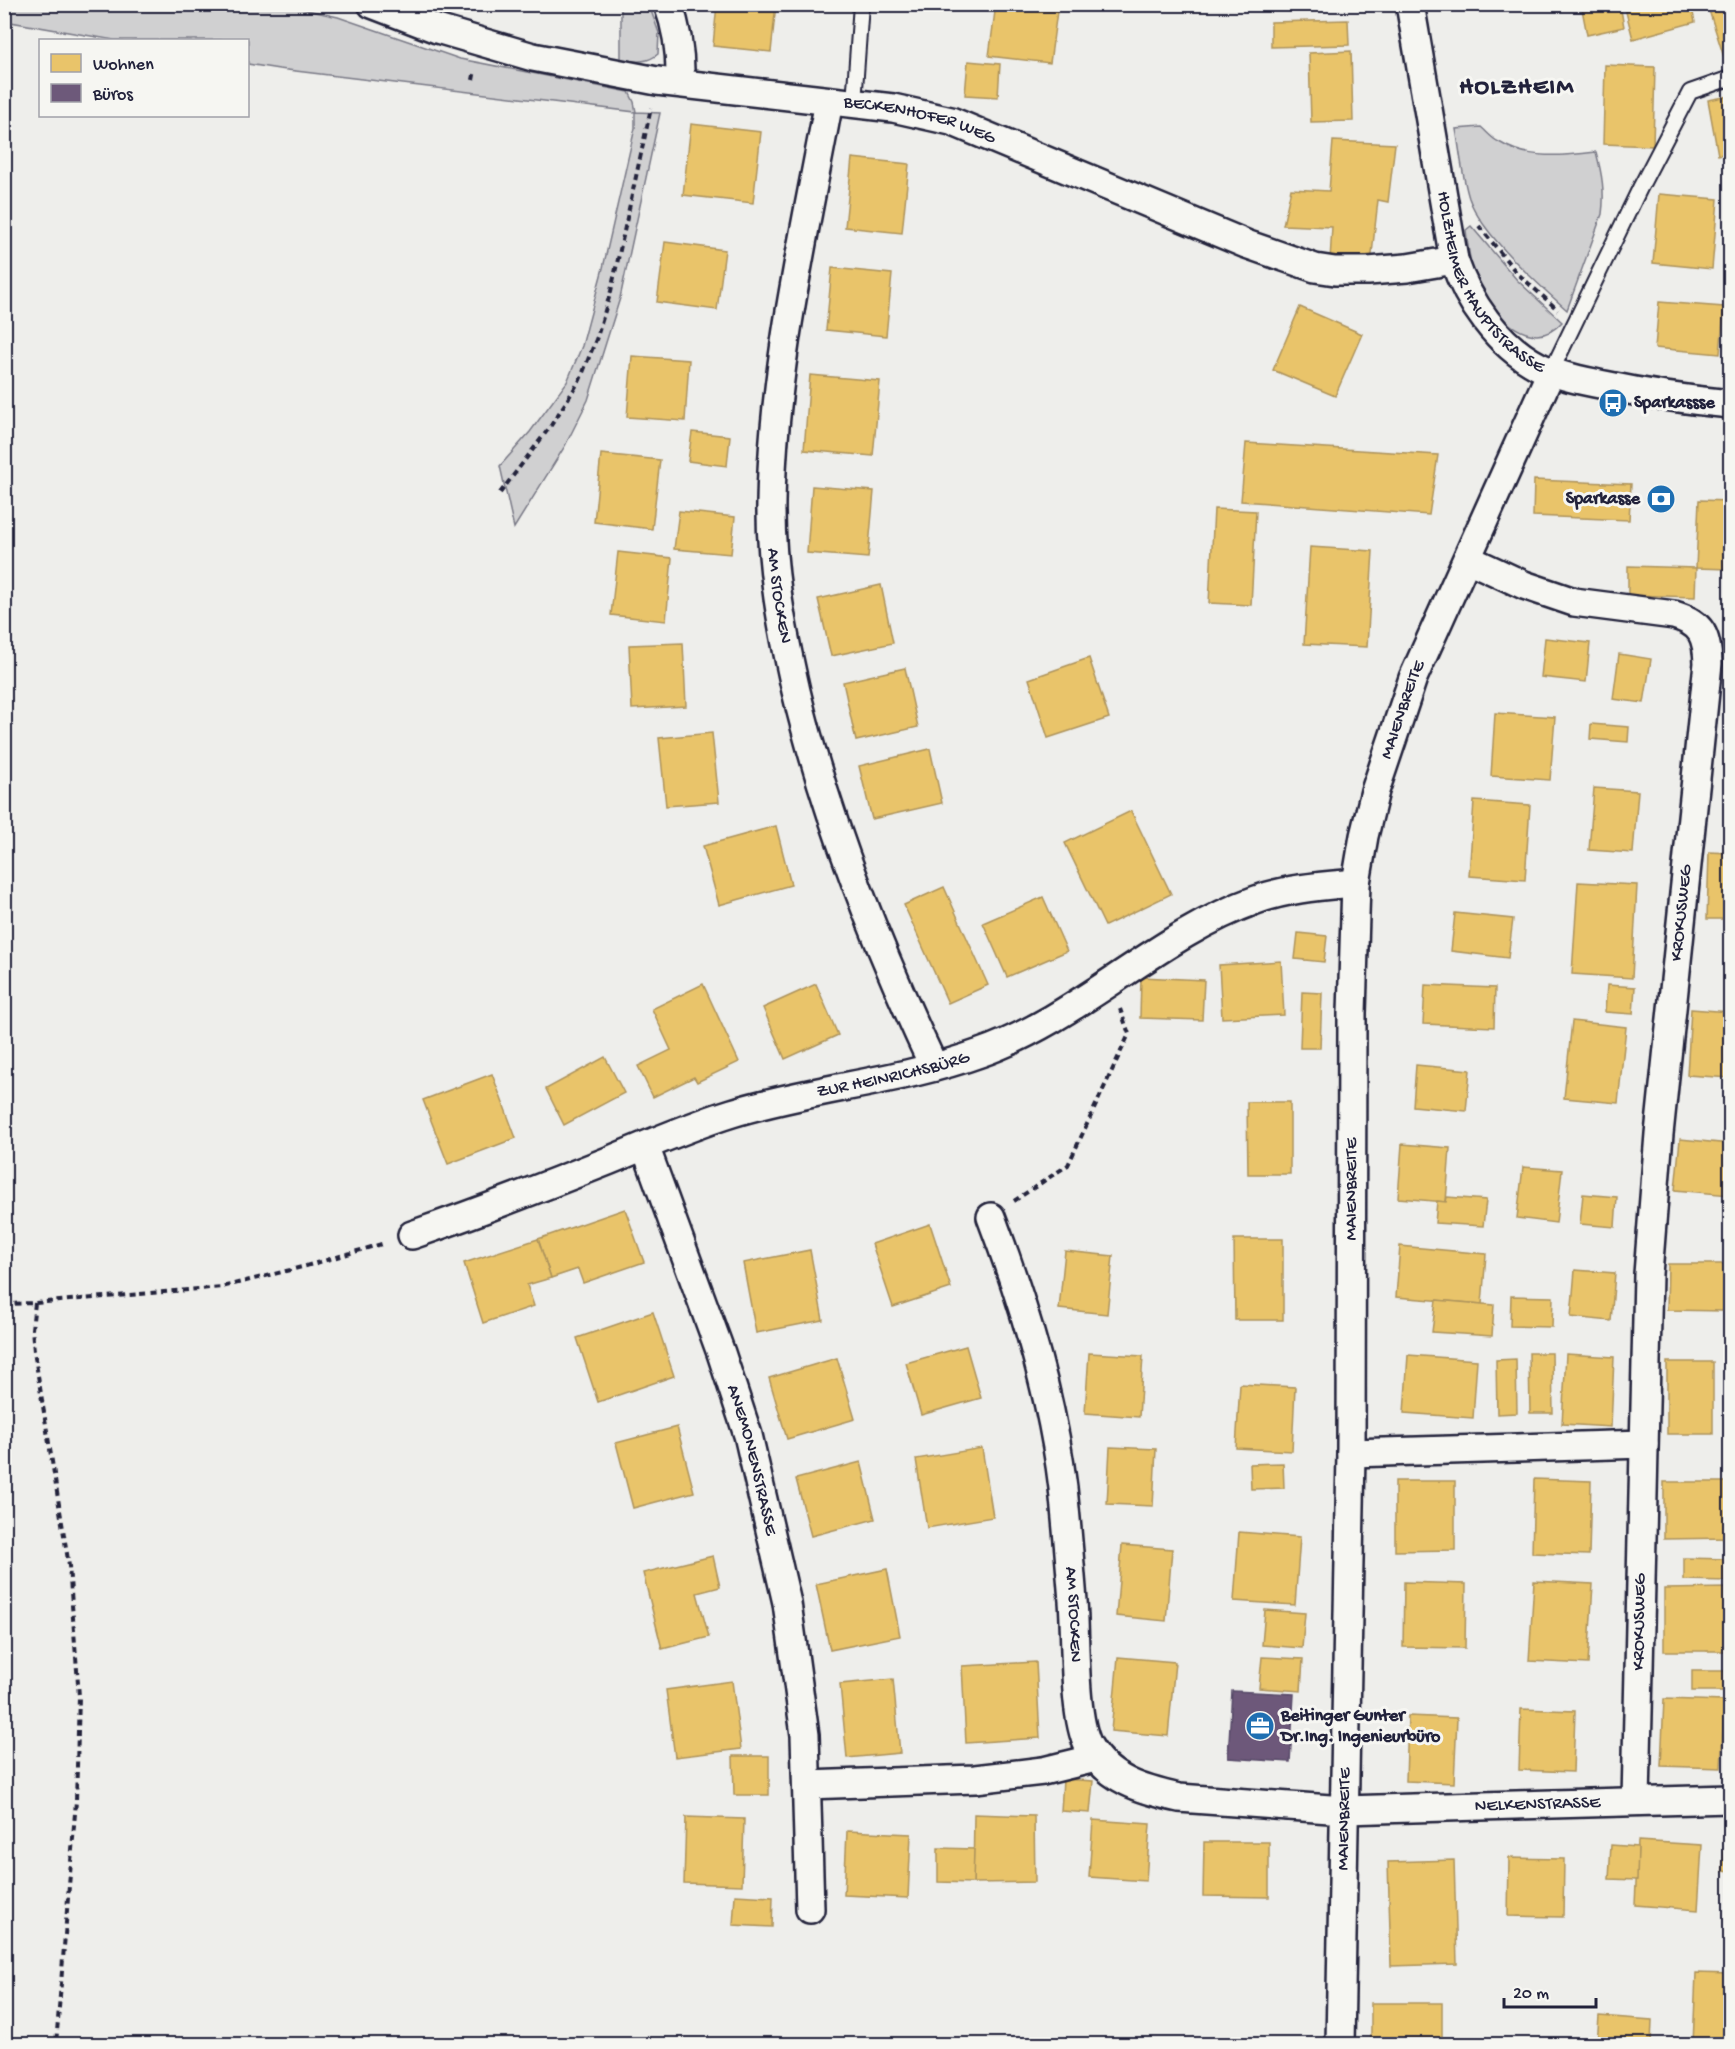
<svg xmlns="http://www.w3.org/2000/svg" width="1735" height="2049" font-family="'Gochi Hand',sans-serif">
	<rect width="100%" height="100%" fill="#eeeeeb"/>
	<filter id="ink" filterUnits="userSpaceOnUse"><feTurbulence type="fractalNoise" baseFrequency=".0167" numOctaves="2"/><feDisplacementMap in="SourceGraphic" scale="12" xChannelSelector="R" yChannelSelector="G"/><feConvolveMatrix kernelMatrix="1 2 1 2 8 2 1 2 1" color-interpolation-filters="sRGB"/></filter>
	<g filter="url(#ink)">
		<g fill="#d0d0d1" stroke="#797986" stroke-width="1.5">
			<path d="M4,5H285L338,17L460,59L629,92L634,102L636,112L660,113L620,298L588,400L565,446L514,528L500,466L530,432L567,382L582,346L603,268L635,128V112L279,69L248,64V40H114L5,21Z"/>
			<path d="M621,5H649L659,33L658,54C646,64 635,61 621,60Z"/>
			<path d="M1481,127C1487,132 1492,139 1499,142C1528,160 1563,156 1596,152C1602,174 1605,192 1602,214L1567,310C1537,283 1482,235 1469,198C1462,176 1460,151 1456,129Z"/>
			<path d="M1471,226L1517,280L1562,322C1533,355 1496,317 1480,289C1471,273 1468,249 1466,230Z"/>
		</g>
		<g fill="#e9c46a" stroke="#ad935c" stroke-width="1.5">
			<path d="M717,4H776L771,52L713,46Z"/>
			<path d="M996,4H1058L1050,63L989,56Z"/>
			<path d="M1603,4H1620L1624,27L1587,35L1582,9Z"/>
			<path d="M1624,4H1691L1695,22L1633,39Z"/>
			<path d="M1707,4H1730V55L1724,57Z"/>
			<path d="M1348,20L1349,45L1271,47V22Z"/>
			<path d="M1351,51L1353,121L1311,122L1309,53Z"/>
			<path d="M968,61L1000,64L998,97L965,95Z"/>
			<path d="M1605,65L1655,67L1653,146L1603,144Z"/>
			<path d="M1730,96V153L1718,155L1708,100Z"/>
			<path d="M691,124L761,132L753,203L683,195Z"/>
			<path d="M1333,141L1395,144L1388,202L1378,200L1371,263L1330,260L1332,227L1283,225L1291,189L1329,191Z"/>
			<path d="M852,158L909,164L902,233L845,227Z"/>
			<path d="M1659,194L1718,199L1712,269L1653,263Z"/>
			<path d="M665,242L725,250L717,310L657,302Z"/>
			<path d="M832,268L892,274L886,336L826,330Z"/>
			<path d="M1727,272H1730V291H1726Z"/>
			<path d="M1659,302L1724,307L1720,354L1655,348Z"/>
			<path d="M1300,307L1362,334L1335,396L1273,370Z"/>
			<path d="M632,356L689,360L685,421L627,417Z"/>
			<path d="M810,375L880,381L873,456L804,450Z"/>
			<path d="M692,432L730,436L727,466L688,461Z"/>
			<path d="M1246,443L1438,455L1429,515L1241,501Z"/>
			<path d="M601,454L660,460L652,529L594,522Z"/>
			<path d="M1534,480L1631,484L1629,520L1533,516Z"/>
			<path d="M812,486L874,491L868,558L807,553Z"/>
			<path d="M1699,500L1730,501V569L1696,568Z"/>
			<path d="M1214,509L1256,511L1251,605L1209,603Z"/>
			<path d="M679,511L735,517L731,554L674,549Z"/>
			<path d="M1310,547L1373,551L1367,647L1304,644Z"/>
			<path d="M618,552L672,558L666,621L611,615Z"/>
			<path d="M1628,566L1696,568L1695,597L1628,595Z"/>
			<path d="M881,585L893,643L831,656L818,599Z"/>
			<path d="M1545,638L1590,643L1586,682L1541,677Z"/>
			<path d="M683,643L686,706L632,709L629,645Z"/>
			<path d="M1619,654L1651,659L1644,703L1613,699Z"/>
			<path d="M1089,658L1109,718L1048,738L1029,679Z"/>
			<path d="M905,668L918,727L856,741L843,682Z"/>
			<path d="M1495,713L1555,717L1550,780L1491,776Z"/>
			<path d="M1591,724L1629,727L1628,742L1590,739Z"/>
			<path d="M712,733L719,802L666,806L659,738Z"/>
			<path d="M930,749L942,803L872,819L859,766Z"/>
			<path d="M1594,788L1638,791L1633,853L1589,850Z"/>
			<path d="M1474,801L1530,805L1525,880L1469,876Z"/>
			<path d="M1131,811L1171,894L1105,926L1065,843Z"/>
			<path d="M776,826L791,885L719,905L703,846Z"/>
			<path d="M1709,852L1730,853V919H1707Z"/>
			<path d="M1578,882L1637,885L1632,978L1572,974Z"/>
			<path d="M944,887L988,985L948,1003L904,905Z"/>
			<path d="M1043,897L1067,951L1007,977L983,923Z"/>
			<path d="M1455,913L1513,919L1508,958L1451,951Z"/>
			<path d="M1298,933L1327,936L1324,962L1295,959Z"/>
			<path d="M1281,961L1284,1015L1222,1018L1219,965Z"/>
			<path d="M1141,977L1204,980L1202,1020L1140,1018Z"/>
			<path d="M703,984L739,1062L697,1082L694,1077L653,1097L638,1066L671,1050L652,1009Z"/>
			<path d="M816,984L838,1035L785,1059L763,1008Z"/>
			<path d="M1425,985L1495,988L1494,1027L1423,1024Z"/>
			<path d="M1607,985L1635,987L1633,1014L1605,1012Z"/>
			<path d="M1302,992L1322,993L1320,1048H1300Z"/>
			<path d="M1691,1009L1730,1012V1078L1687,1075Z"/>
			<path d="M1572,1021L1626,1027L1618,1103L1564,1098Z"/>
			<path d="M605,1057L624,1093L564,1125L546,1089Z"/>
			<path d="M1416,1065L1470,1070L1466,1111L1413,1106Z"/>
			<path d="M492,1074L516,1138L448,1164L423,1100Z"/>
			<path d="M1247,1102H1290V1174H1248Z"/>
			<path d="M1680,1139L1730,1144V1195L1675,1190Z"/>
			<path d="M1402,1144L1450,1148L1446,1202L1398,1198Z"/>
			<path d="M1523,1167L1562,1170L1556,1223L1517,1218Z"/>
			<path d="M1583,1194L1617,1197L1615,1227L1580,1224Z"/>
			<path d="M1447,1197L1486,1200L1483,1226L1435,1223L1437,1201L1446,1202Z"/>
			<path d="M625,1209L644,1262L583,1283L578,1269L551,1278L538,1239Z"/>
			<path d="M930,1224L951,1288L893,1307L872,1244Z"/>
			<path d="M538,1239L551,1278L527,1285L534,1306L483,1323L464,1263Z"/>
			<path d="M1234,1239H1283V1320H1235Z"/>
			<path d="M1400,1246L1486,1254L1482,1304L1396,1297Z"/>
			<path d="M810,1250L823,1320L756,1333L743,1263Z"/>
			<path d="M1065,1251L1113,1256L1107,1314L1059,1309Z"/>
			<path d="M1668,1264H1724L1723,1311L1667,1310Z"/>
			<path d="M1575,1270L1615,1273L1611,1321L1571,1317Z"/>
			<path d="M1511,1296L1553,1297L1552,1327L1510,1326Z"/>
			<path d="M1436,1300L1494,1305L1492,1336L1432,1332Z"/>
			<path d="M653,1312L674,1376L598,1402L577,1338Z"/>
			<path d="M966,1346L981,1398L921,1415L906,1363Z"/>
			<path d="M1089,1353L1143,1356L1139,1417L1085,1413Z"/>
			<path d="M1529,1353H1552L1553,1413H1530Z"/>
			<path d="M1566,1354L1614,1357L1611,1427L1562,1424Z"/>
			<path d="M1408,1355L1477,1360L1473,1418L1404,1413Z"/>
			<path d="M837,1358L855,1419L787,1439L769,1378Z"/>
			<path d="M1516,1359L1517,1413L1497,1414L1496,1360Z"/>
			<rect x="1667" y="1362" width="46" height="72"/>
			<path d="M1240,1384L1295,1387L1292,1451L1236,1448Z"/>
			<path d="M677,1427L694,1492L633,1508L616,1443Z"/>
			<path d="M1110,1447L1156,1449L1153,1506L1107,1504Z"/>
			<path d="M982,1448L993,1517L927,1528L916,1459Z"/>
			<path d="M861,1462L875,1519L811,1536L796,1479Z"/>
			<path d="M1283,1463L1284,1488L1251,1489L1250,1464Z"/>
			<path d="M1534,1479L1591,1481L1589,1555L1532,1553Z"/>
			<path d="M1395,1481H1455V1550L1395,1551Z"/>
			<path d="M1664,1482H1730V1538L1664,1539Z"/>
			<path d="M1239,1532L1300,1537L1295,1605L1234,1601Z"/>
			<path d="M1122,1545L1172,1549L1166,1621L1116,1616Z"/>
			<path d="M713,1556L720,1587L697,1593L709,1637L662,1649L643,1573Z"/>
			<path d="M1684,1558L1728,1559V1581L1684,1580Z"/>
			<path d="M887,1569L900,1636L830,1650L816,1584Z"/>
			<path d="M1534,1581L1593,1584L1588,1664L1529,1661Z"/>
			<path d="M1404,1582L1466,1584L1465,1648L1403,1647Z"/>
			<path d="M1729,1588L1730,1651H1664V1589Z"/>
			<path d="M1265,1610L1305,1613L1302,1648L1262,1645Z"/>
			<path d="M1118,1657L1175,1662L1168,1736L1111,1731Z"/>
			<path d="M1262,1657L1303,1659L1301,1691L1259,1688Z"/>
			<path d="M1036,1662L1040,1738L966,1743L962,1666Z"/>
			<rect x="1692" y="1671" width="38" height="20"/>
			<path d="M893,1679L900,1753L847,1758L840,1684Z"/>
			<path d="M732,1681L741,1749L675,1757L666,1690Z"/>
			<path d="M1664,1699L1724,1701L1721,1768L1661,1766Z"/>
			<path d="M1521,1709L1575,1711L1573,1772L1519,1770Z"/>
			<path d="M1408,1716L1457,1718L1454,1783L1406,1781Z"/>
			<path d="M733,1756H769V1795H734Z"/>
			<path d="M1063,1779L1093,1781L1090,1813L1061,1811Z"/>
			<path d="M974,1814L1034,1816L1035,1882L973,1883Z"/>
			<path d="M686,1817L744,1819L742,1885L684,1883Z"/>
			<path d="M1093,1820L1150,1824L1146,1881L1089,1877Z"/>
			<path d="M1725,1830L1730,1831V1872L1723,1871Z"/>
			<path d="M847,1831L911,1834L908,1898L844,1895Z"/>
			<path d="M1638,1841L1702,1845L1698,1910L1635,1905Z"/>
			<path d="M1204,1842H1269V1897L1203,1896Z"/>
			<path d="M1611,1845L1638,1847L1637,1880L1609,1879Z"/>
			<path d="M938,1848L974,1849L973,1883L938,1882Z"/>
			<path d="M1509,1858L1564,1859L1563,1917L1508,1916Z"/>
			<path d="M1454,1860L1457,1964L1391,1966L1388,1862Z"/>
			<path d="M735,1895L773,1897L772,1927L733,1925Z"/>
			<path d="M1696,1973L1730,1974V2044H1693Z"/>
			<rect x="1371" y="2003" width="71" height="41"/>
			<path d="M1599,2016L1652,2020L1651,2044H1597Z"/>
		</g>
		<path fill="#6d597a" stroke="#564867" stroke-width="1.5" d="M1232,1691L1294,1694L1290,1762L1228,1758Z"/>
		<g fill="none" stroke-linecap="round" stroke-linejoin="round">
			<g stroke="#22223b" stroke-width="18">
				<g id="service">
					<path d="M854,103L861,4"/>
					<path d="M1551,372L1640,188L1690,92L1730,78"/>
				</g>
			</g>
			<g stroke="#22223b" stroke-width="32">
				<g id="minor">
					<path id="s1" d="M372,4L437,29L533,57L657,81L893,108L951,121L1246,244L1315,268L1335,271H1368L1407,268L1454,260"/>
					<path d="M668,4C678,31 681,55 680,83"/>
					<path id="s2" d="M1410,4L1454,260C1468,302 1498,345 1538,366C1558,376 1581,380 1604,385C1646,394 1688,400 1730,404"/>
					<path id="s3" d="M829,101C805,233 773,367 771,502C770,566 782,629 796,691C827,821 877,946 934,1067"/>
					<path d="M1468,559L1524,585L1574,602L1674,615C1702,623 1707,636 1708,663L1659,1134L1648,1274L1636,1801"/>
					<path id="s4" d="M645,1146L721,1353L748,1435L787,1603L805,1735L810,1909"/>
					<path id="s5" d="M991,1217C1024,1304 1052,1395 1063,1488C1067,1526 1070,1564 1073,1601C1076,1638 1073,1715 1088,1745C1107,1780 1143,1790 1179,1798L1344,1810L1730,1799"/>
					<path id="s6" d="M412,1235C478,1212 543,1187 608,1161C649,1144 690,1126 732,1113C813,1088 900,1082 980,1053C1080,1018 1156,936 1256,900C1288,888 1323,886 1356,883"/>
					<path d="M1351,1453L1644,1444"/>
					<path d="M807,1785L975,1779L1043,1771L1096,1758"/>
					<path id="s7" d="M1340,2044L1351,1453L1352,1013L1356,883L1364,836L1375,791L1413,678L1551,372"/>
				</g>
			</g>
			<g stroke="#22223b" stroke-width="4" stroke-dasharray="6 4.5" stroke-linecap="butt">
				<path d="M473,80L475,70"/>
				<path d="M1479,226L1516,272L1558,310"/>
				<path d="M500,493L550,427L580,380L597,337L611,291L651,108"/>
				<path d="M1014,1201L1068,1165L1129,1034L1120,1009"/>
				<path d="M35,1303L32,1329L34,1351L69,1566L79,1696L76,1801L56,2044"/>
				<path d="M4,1304L35,1303L222,1287L306,1266L385,1243"/>
			</g>
			<use href="#service" stroke="#f6f6f2" stroke-width="14"/>
			<use href="#minor" stroke="#f6f6f2" stroke-width="27"/>
		</g>
	</g>
	<defs>
		<g id="bus-disc" transform="scale(1.5)"><circle r="9.5" fill="#1f6fb2" stroke="#f6f6f2"/><path d="M-5-6H5V4H4V6H2V4H-2V6H-4V4H-5ZM-3.5-4V0h7V-4ZM-3.5 1.2v1.5H-2V1.2ZM2 1.2v1.5H3.5V1.2Z" fill="#fff"/></g>
		<g id="bank-disc" transform="scale(1.5)"><circle r="9.5" fill="#1f6fb2" stroke="#f6f6f2"/><path d="M-6-4H6V4H-6ZM0-2.3a2.3 2.3 0 1 0 0 4.6a2.3 2.3 0 1 0 0-4.6Z" fill="#fff"/></g>
		<g id="office-disc" transform="scale(1.5)"><circle r="9.5" fill="#1f6fb2" stroke="#f6f6f2"/><path d="M-6-3h4V-5.5h4V-3h4V5H-6ZM-1-4.5V-3h2v-1.5ZM-6 0V1H6V0Z" fill="#fff"/></g>
	</defs>
	<g fill-rule="evenodd">
		<use href="#bus-disc" x="1613" y="403"/>
		<use href="#bank-disc" x="1661" y="499"/>
		<use href="#office-disc" x="1260" y="1726"/>
	</g>
	<g text-anchor="middle" dominant-baseline="central" stroke-width="6" stroke-linejoin="round" paint-order="stroke">
		<g font-size="18" fill="#22223b" stroke="#f6f6f2">
			<text stroke="none"><textPath href="#s1" startOffset="562">BECKENHOFER WEG</textPath></text>
			<text stroke="none"><textPath href="#s2" startOffset="297">HOLZHEIMER HAUPTSTRASSE</textPath></text>
			<text stroke="none"><textPath href="#s3" startOffset="500">AM STOCKEN</textPath></text>
			<text stroke="none"><textPath href="#s7" startOffset="1341">MAIENBREITE</textPath></text>
			<text transform="translate(1682 913) rotate(-84)">KROKUSWEG</text>
			<text stroke="none"><textPath href="#s6" startOffset="508">ZUR HEINRICHSBÜRG</textPath></text>
			<text stroke="none"><textPath href="#s7" startOffset="855">MAIENBREITE</textPath></text>
			<text stroke="none"><textPath href="#s4" startOffset="332">ANEMONENSTRASSE</textPath></text>
			<text stroke="none"><textPath href="#s5" startOffset="408">AM STOCKEN</textPath></text>
			<text transform="translate(1640 1622) rotate(-89)">KROKUSWEG</text>
			<text stroke="none"><textPath href="#s5" startOffset="1008">NELKENSTRASSE</textPath></text>
			<text stroke="none"><textPath href="#s7" startOffset="225">MAIENBREITE</textPath></text>
		</g>
		<g font-size="18" font-weight="bold" fill="#22223b" stroke="#f6f6f2" text-anchor="start">
			<text x="1634" y="403">Sparkassse</text>
			<text x="1640" y="499" text-anchor="end">Sparkasse</text>
			<text x="1281" y="1716">Beitinger Gunter<tspan x="1281" dy="21">Dr.Ing. Ingenieurbüro</tspan></text>
		</g>
		<g font-size="24" font-weight="bold" letter-spacing="1.5" fill="#22223b" stroke="#f6f6f2">
			<text x="1517" y="88">HOLZHEIM</text>
		</g>
	</g>
	<rect width="1735" height="2049" fill="none" stroke="#f6f6f2" stroke-width="24"/>
	<rect x="12" y="12" width="1711" height="2025" fill="none" stroke="#22223b" stroke-width="2" filter="url(#ink)"/>
	<rect x="39" y="39" width="210" height="78" fill="#f6f6f2" stroke="#a1a1a9" stroke-width="1.5"/>
	<rect x="51" y="54" width="30" height="18" fill="#e9c46a" stroke="#a1a1a9" stroke-width="1.5"/>
	<text x="93" y="69" font-size="18" fill="#22223b">Wohnen</text>
	<rect x="51" y="84" width="30" height="18" fill="#6d597a" stroke="#a1a1a9" stroke-width="1.5"/>
	<text x="93" y="99" font-size="18" fill="#22223b">Büros</text>
	<path d="M1504 1998v9h92v-9" fill="none" stroke="#22223b" stroke-width="3"/>
	<text x="1513" y="1998" font-size="18" fill="#22223b" stroke="#f6f6f2" stroke-width="4.5" paint-order="stroke">20 m</text>
</svg>
